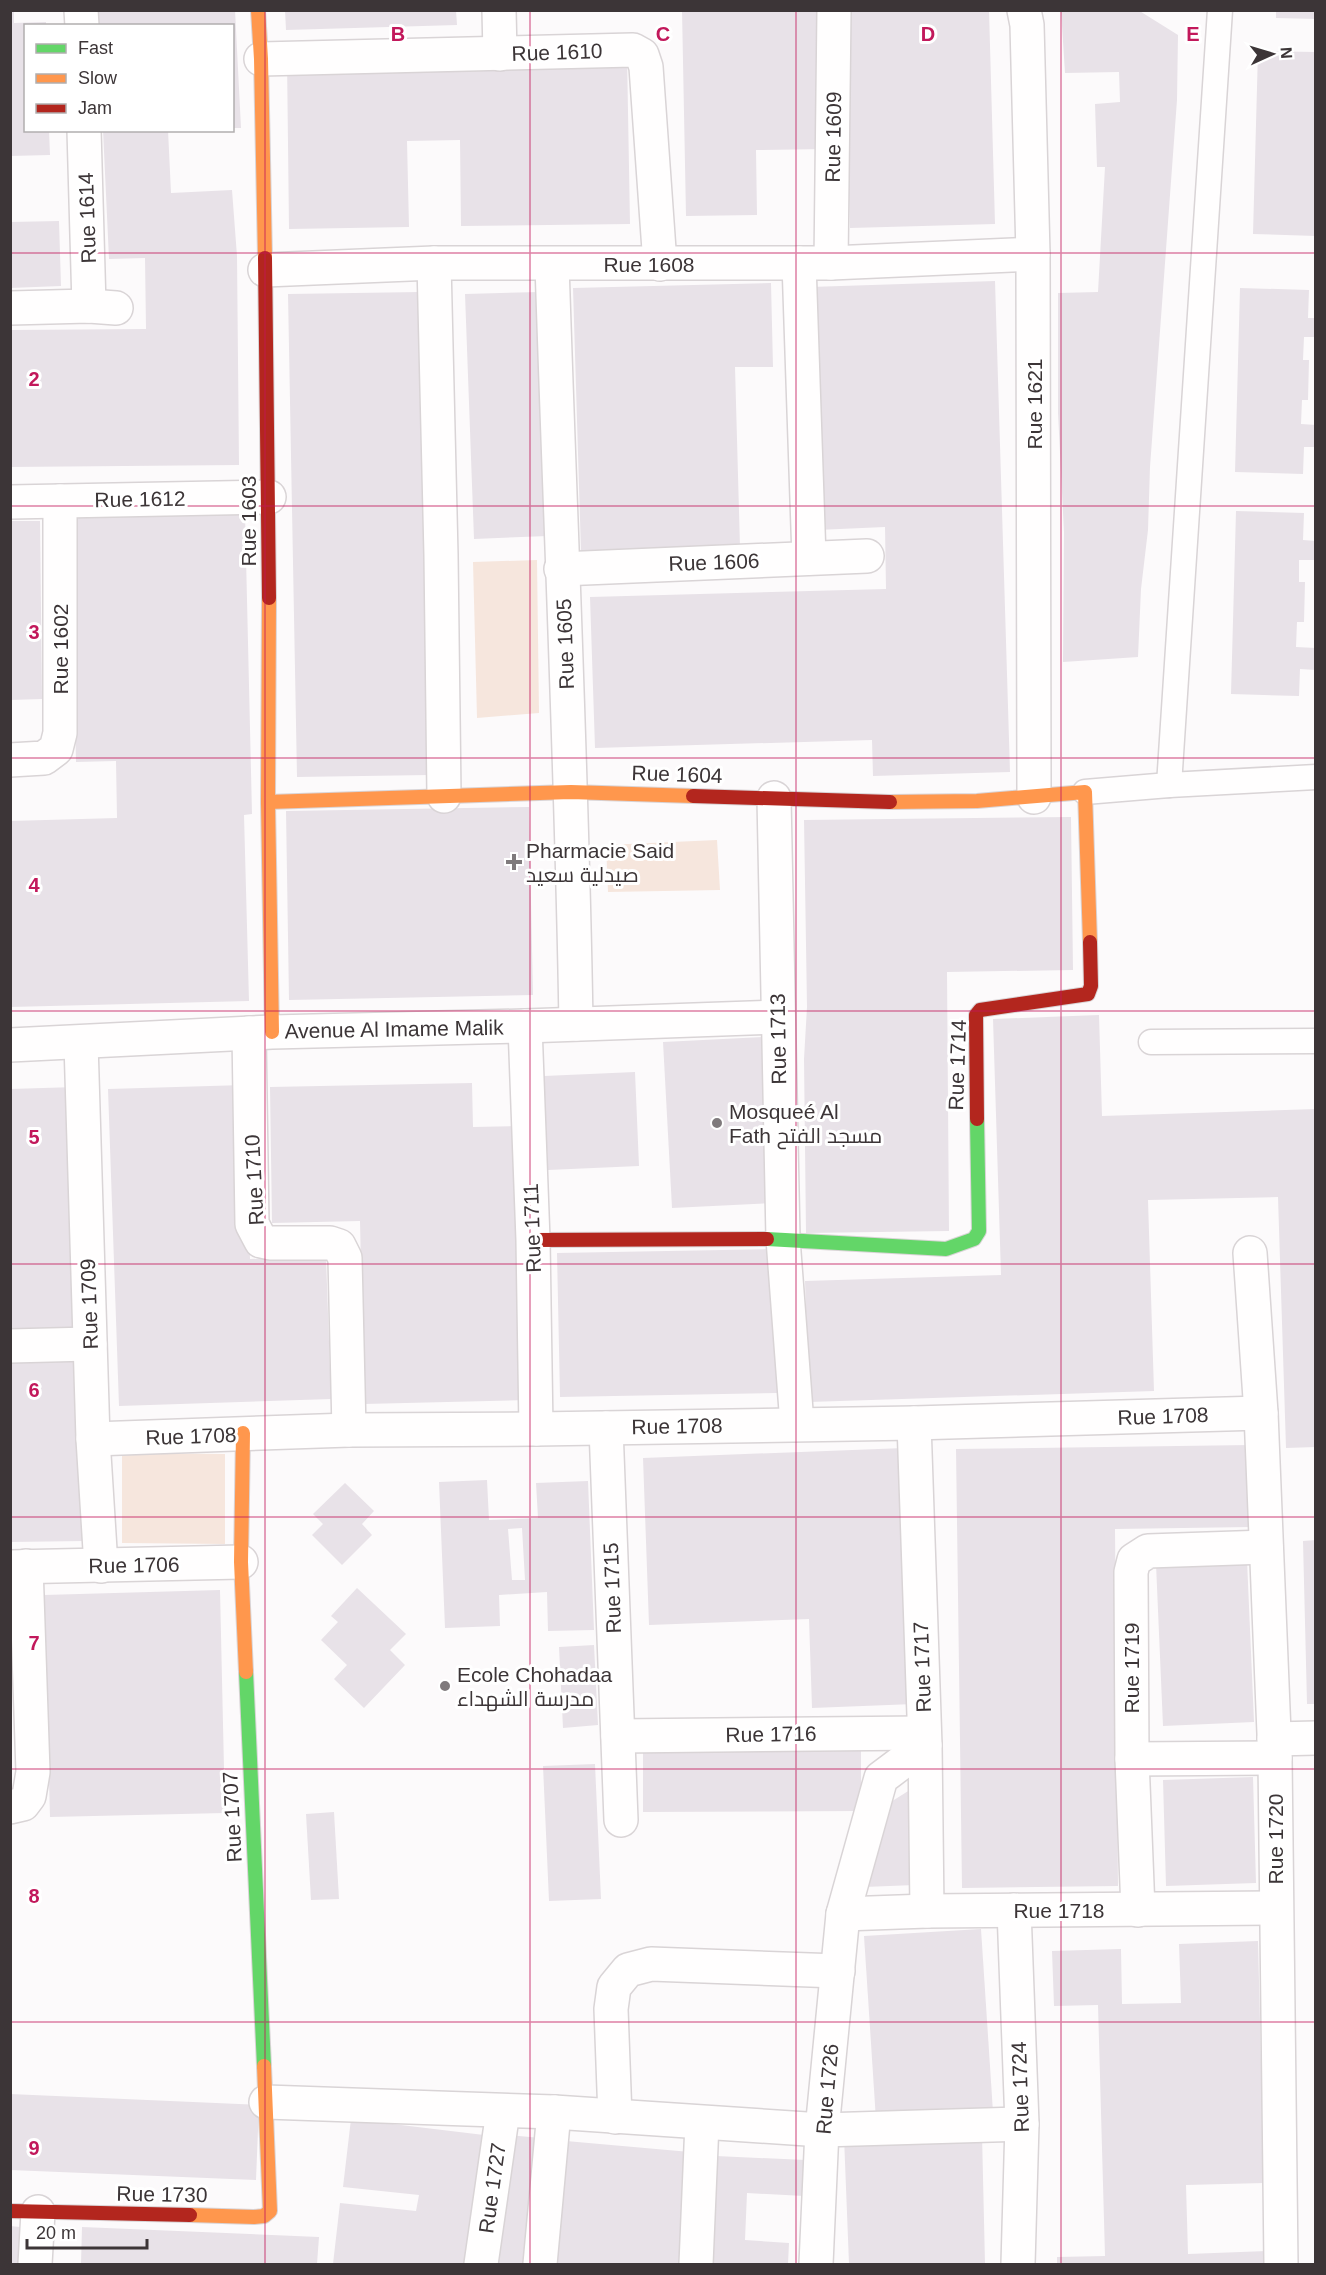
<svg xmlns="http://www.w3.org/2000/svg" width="1326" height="2275" font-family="Helvetica,Cairo,sans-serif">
	<rect width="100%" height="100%" fill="#fcfafb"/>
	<g fill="#f6e6dd">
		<path d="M537,560L539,713L477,718L473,562Z"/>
		<path d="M717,840L720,890L608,892L606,845Z"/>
		<path d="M122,1453L225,1454V1544L122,1543Z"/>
	</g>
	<g fill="#e8e2e8" fill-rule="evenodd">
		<path d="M10,10H14V23L46,22V26H26V130H49L50,155L10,156Z"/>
		<path d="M97,10H235L241,128H232V26H98Z"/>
		<path d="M285,10H456L457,25L286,30Z"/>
		<path d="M682,10H823L826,149L756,150L757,215L686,216Z"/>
		<path d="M844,10H989L995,224L850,228Z"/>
		<path d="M1061,10H1138L1178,35L1177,100L1150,467L1148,530L1141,589L1138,657L1063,662L1064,532L1058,413V293L1098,292L1105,167H1097L1095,104L1120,102L1119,72L1065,73Z"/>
		<path d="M1276,10H1316V19L1276,18Z"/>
		<path d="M1258,51L1316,52V236L1253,234Z"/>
		<path d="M627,55L630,224L461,226L460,140L407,141L409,227L289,229L287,59Z"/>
		<path d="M103,130H168L171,193L232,190L237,256L239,465L10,467V330L146,329L145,258L109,259Z"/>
		<path d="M59,221L61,286L10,288V222Z"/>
		<path d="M995,281L1010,772L873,776L872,740L595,748L590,597L886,589L885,527L817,530L810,287Z"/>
		<path d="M771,283L773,367H735L740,547L581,552L573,288Z"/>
		<path d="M1240,288L1309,290L1308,318H1316V337H1304L1303,360H1309L1308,400H1302L1301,424L1316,425V447H1304L1303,474L1235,472Z"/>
		<path d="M420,292L429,775L297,777L288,294Z"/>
		<path d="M539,292L548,536L474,539L465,294Z"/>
		<path d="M1236,511L1304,513L1303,540L1316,541V560H1299V582H1305L1304,622H1297L1296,647L1316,648V670L1300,669L1299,696L1231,694Z"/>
		<path d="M245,514L252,814L244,815L249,1001L10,1007V821L117,818L116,761L76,762L71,518Z"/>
		<path d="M10,521H40L42,699L10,700Z"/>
		<path d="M529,807L533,995L289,1000L286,811Z"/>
		<path d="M1071,817L1073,970L947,972L949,1231L806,1233L804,1059L807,1007L804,820Z"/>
		<path d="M1099,1015L1102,1116L1316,1109V1447L1286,1448L1278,1197L1148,1200L1154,1391L809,1402L805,1281L1001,1275L993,1019Z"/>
		<path d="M763,1037L772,1203L672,1208L663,1042Z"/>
		<path d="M635,1072L639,1166L548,1170L544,1076Z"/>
		<path d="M472,1083L473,1127L522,1126L527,1400L364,1404L360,1221L272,1223L270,1087Z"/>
		<path d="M244,1085L250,1259L326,1257L331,1399L119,1406L108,1089Z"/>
		<path d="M76,1087L82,1332L10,1334V1089Z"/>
		<path d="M775,1249L777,1393L560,1397L557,1253Z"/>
		<path d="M83,1358L85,1541L10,1542V1359Z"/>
		<path d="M1250,1445L1251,1527L1115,1529L1118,1886L962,1888L956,1449Z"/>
		<path d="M904,1448L914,1704L812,1708L809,1619L649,1625L643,1458Z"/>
		<path d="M487,1480L489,1520L538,1518L536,1483L588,1481L594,1630L548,1631L547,1592L499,1595L500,1626L445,1628L439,1482ZM522,1528L525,1580H512L508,1529Z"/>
		<path d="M345,1483L374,1511L362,1524L372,1535L342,1565L312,1535L323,1524L313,1514Z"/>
		<path d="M1316,1540V1704H1307L1303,1541Z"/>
		<path d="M1247,1560L1254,1722L1163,1726L1156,1564Z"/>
		<path d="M357,1588L406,1634L390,1650L405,1665L364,1708L334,1679L347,1665L321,1640L338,1622L331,1616Z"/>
		<path d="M220,1590L225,1813L50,1817L44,1595Z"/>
		<path d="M10,1609H13L14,1684H10Z"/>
		<path d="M594,1645L598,1725L563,1728L559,1647Z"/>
		<path d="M861,1741V1811L643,1812V1742Z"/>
		<path d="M595,1764L601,1899L549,1901L543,1766Z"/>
		<path d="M1253,1777L1256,1883L1166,1886L1163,1780Z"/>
		<path d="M913,1788L915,1885L864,1887L886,1805Z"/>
		<path d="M334,1812L339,1899L311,1900L306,1814Z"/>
		<path d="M981,1929L993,2112L876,2120L864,1936Z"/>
		<path d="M1258,1941L1264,2183L1186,2185L1188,2254L1267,2251L1268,2264H1057V2257L1105,2256L1098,2005L1054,2006L1052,1951L1121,1949L1122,2004L1181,2003L1179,1944Z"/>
		<path d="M10,2094L259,2105L256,2180L10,2170Z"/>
		<path d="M351,2119L484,2135L470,2264H333L340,2203L416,2211L419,2195L343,2187Z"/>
		<path d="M982,2134L985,2264H849L844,2137Z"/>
		<path d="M507,2135L541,2138L528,2264H489Z"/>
		<path d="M566,2141L690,2152L680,2264H555Z"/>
		<path d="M716,2156L806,2160L804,2196L747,2193L745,2240L789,2243L788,2264H711Z"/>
		<path d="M10,2226L20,2227L18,2264H10Z"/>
		<path d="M82,2227L319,2237L317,2264H81Z"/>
	</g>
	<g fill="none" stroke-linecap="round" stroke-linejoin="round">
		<g stroke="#d9d4d6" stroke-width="27">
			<g id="lane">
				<path d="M1220,10L1169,785L1316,777"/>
				<path d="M1085,792L1169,785"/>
				<path d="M1151,1042L1316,1041"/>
			</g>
		</g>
		<g stroke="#d9d4d6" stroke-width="36">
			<g id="street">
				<path d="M81,10L82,26"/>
				<path d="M499,10L500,54"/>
				<path d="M1024,10L1027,25L1033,254L1034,797"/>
				<path d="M261,59L633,50L642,55L646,67L660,264"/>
				<path d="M84,130L89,306"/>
				<path d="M434,263L441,555L444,796"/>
				<path d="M799,263L809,558"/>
				<path d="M831,263L834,10"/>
				<path d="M552,264C560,517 572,770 576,1024"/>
				<path d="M265,270L434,263H831L1033,254"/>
				<path d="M10,308L89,306L116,308"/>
				<path d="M10,502L269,497"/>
				<path d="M561,569L867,556"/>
				<path d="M10,760L44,758L56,749L60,733V501"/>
				<path d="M774,798L783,1239L797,1424"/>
				<path d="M525,1026L533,1240L536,1429"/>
				<path d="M249,1033L252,1224L261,1241L270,1243H330L339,1246L345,1258L349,1430"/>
				<path d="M81,1043L93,1439L101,1566"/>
				<path d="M10,1045L272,1032L525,1026L778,1017"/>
				<path d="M1250,1253L1261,1413L1275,1758L1281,2264"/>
				<path d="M10,1346L90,1344"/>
				<path d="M914,1423L925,1745L927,1911"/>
				<path d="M606,1428L621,1820"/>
				<path d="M93,1439L349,1430L536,1429L914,1423L1261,1413"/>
				<path d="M10,1567L241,1562"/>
				<path d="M618,1736L924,1733"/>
				<path d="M1274,1739L1316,1738"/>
				<path d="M1132,1759L1275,1758"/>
				<path d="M10,1807L23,1804L29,1796L33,1772L26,1566"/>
				<path d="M1014,1910L1022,2124L1018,2264"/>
				<path d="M1138,1910L1132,1759L1131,1572L1134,1560L1148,1551L1266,1547"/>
				<path d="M843,1914L927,1911L1275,1908"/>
				<path d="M266,2102L554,2112L822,2130L1022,2124"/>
				<path d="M615,2117L611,2009L614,1987L628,1970L651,1964L838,1971"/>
				<path d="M35,2264L38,2212"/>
				<path d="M481,2264L503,2111"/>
				<path d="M540,2264L554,2112"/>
				<path d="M696,2264L702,2123"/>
				<path d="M816,2264L822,2130L843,1914L881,1778L925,1745"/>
			</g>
		</g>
		<g stroke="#d9d4d6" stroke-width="16">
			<g id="fast">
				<path d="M767,1239L946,1249L974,1239L979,1231L977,1119"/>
				<path d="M246,1672L264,2066"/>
			</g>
		</g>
		<g stroke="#d9d4d6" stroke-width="16">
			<g id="slow">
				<path d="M258,10L261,59L265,258"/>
				<path d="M269,598L268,802L272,1032"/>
				<path d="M268,802L571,792L693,796"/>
				<path d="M890,802L977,801L1085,792L1090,942"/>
				<path d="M243,1433L241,1562L246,1672"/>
				<path d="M190,2215L254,2217L264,2216L270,2211L264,2066"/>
			</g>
		</g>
		<g stroke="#d9d4d6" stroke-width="16">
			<g id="jam">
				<path d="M265,258L269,598"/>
				<path d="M693,796L890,802"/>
				<path d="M977,1119L976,1015L980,1010L1088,994L1091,986L1090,942"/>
				<path d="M533,1240L767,1239"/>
				<path d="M10,2211L190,2215"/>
			</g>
		</g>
		<use href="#lane" stroke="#fffefe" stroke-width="24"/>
		<use href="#street" stroke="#fffefe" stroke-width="33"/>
		<use href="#fast" stroke="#63d668" stroke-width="14"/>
		<use href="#slow" stroke="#ff974d" stroke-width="14"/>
		<use href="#jam" stroke="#b3261e" stroke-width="14"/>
	</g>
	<path fill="none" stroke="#c2185b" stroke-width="1.5" stroke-opacity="0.55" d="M265,10V2264M530,10V2264M796,10V2264M1061,10V2264M10,253H1316M10,506H1316M10,758H1316M10,1011H1316M10,1264H1316M10,1517H1316M10,1769H1316M10,2022H1316"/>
	<g fill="#7f7a7c" stroke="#fff" stroke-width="2">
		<path d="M511 853h6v6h6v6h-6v6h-6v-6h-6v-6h6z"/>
		<circle cx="717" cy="1123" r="6"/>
		<circle cx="445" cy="1686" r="6"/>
	</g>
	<g text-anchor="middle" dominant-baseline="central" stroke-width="6" stroke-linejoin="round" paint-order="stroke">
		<g font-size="21" fill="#3c3537" stroke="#fff">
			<text transform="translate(557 52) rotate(-2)">Rue 1610</text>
			<text transform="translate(833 137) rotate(-89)">Rue 1609</text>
			<text transform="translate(87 218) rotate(-92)">Rue 1614</text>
			<text x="649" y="264">Rue 1608</text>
			<text transform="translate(1034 404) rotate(-90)">Rue 1621</text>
			<text transform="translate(140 499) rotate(-1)">Rue 1612</text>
			<text transform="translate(248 521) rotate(-90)">Rue 1603</text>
			<text transform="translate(714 562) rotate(-2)">Rue 1606</text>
			<text transform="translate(565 644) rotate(-92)">Rue 1605</text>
			<text transform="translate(60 649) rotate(-90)">Rue 1602</text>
			<text transform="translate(677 774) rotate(2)">Rue 1604</text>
			<text transform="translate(394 1029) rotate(-1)">Avenue Al Imame Malik</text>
			<text transform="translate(778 1039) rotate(-91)">Rue 1713</text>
			<text transform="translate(957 1065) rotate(-88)">Rue 1714</text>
			<text transform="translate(254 1180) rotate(-93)">Rue 1710</text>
			<text transform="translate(532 1228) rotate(-92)">Rue 1711</text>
			<text transform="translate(89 1304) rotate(-92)">Rue 1709</text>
			<text transform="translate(1163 1416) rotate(-2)">Rue 1708</text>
			<text transform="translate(677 1426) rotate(-1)">Rue 1708</text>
			<text transform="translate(191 1436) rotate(-2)">Rue 1708</text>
			<text transform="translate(134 1565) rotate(-1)">Rue 1706</text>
			<text transform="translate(612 1588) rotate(-92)">Rue 1715</text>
			<text transform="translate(922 1667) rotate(-92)">Rue 1717</text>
			<text transform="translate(1131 1668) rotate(-90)">Rue 1719</text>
			<text transform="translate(771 1734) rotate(-1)">Rue 1716</text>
			<text transform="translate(232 1817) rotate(-93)">Rue 1707</text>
			<text transform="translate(1275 1839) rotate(-90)">Rue 1720</text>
			<text x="1059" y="1910">Rue 1718</text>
			<text transform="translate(1020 2087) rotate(-92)">Rue 1724</text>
			<text transform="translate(827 2089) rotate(-85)">Rue 1726</text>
			<text transform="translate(492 2188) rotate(-82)">Rue 1727</text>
			<text transform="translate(162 2194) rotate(1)">Rue 1730</text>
		</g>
		<g font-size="21" fill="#3c3537" stroke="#fff" text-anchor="start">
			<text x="526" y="850">Pharmacie Said<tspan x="526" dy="24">صيدلية سعيد</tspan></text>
			<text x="729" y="1111">Mosqueé Al<tspan x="729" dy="24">Fath مسجد الفتح</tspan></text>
			<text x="457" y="1674">Ecole Chohadaa<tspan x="457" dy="24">مدرسة الشهداء</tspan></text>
		</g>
	</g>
	<g font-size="20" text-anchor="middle" font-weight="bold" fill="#c2185b" stroke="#fff" stroke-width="6" stroke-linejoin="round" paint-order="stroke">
		<text x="398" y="41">B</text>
		<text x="663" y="41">C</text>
		<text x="928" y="41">D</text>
		<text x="1193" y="41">E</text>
		<text x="34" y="386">2</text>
		<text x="34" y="639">3</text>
		<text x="34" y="892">4</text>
		<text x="34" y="1144">5</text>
		<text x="34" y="1397">6</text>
		<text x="34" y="1650">7</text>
		<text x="34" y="1903">8</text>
		<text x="34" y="2155">9</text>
	</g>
	<rect width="1326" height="2275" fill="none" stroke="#3c3537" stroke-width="24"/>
	<rect x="24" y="24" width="210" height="108" fill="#ffffff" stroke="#b1aeaf" stroke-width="1.5"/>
	<rect x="36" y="44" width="30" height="9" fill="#63d668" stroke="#b1aeaf" stroke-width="1.5"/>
	<text x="78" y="54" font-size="18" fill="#3c3537">Fast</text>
	<rect x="36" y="74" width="30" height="9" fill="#ff974d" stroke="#b1aeaf" stroke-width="1.5"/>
	<text x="78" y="84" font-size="18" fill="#3c3537">Slow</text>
	<rect x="36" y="104" width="30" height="9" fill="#b3261e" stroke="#b1aeaf" stroke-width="1.5"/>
	<text x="78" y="114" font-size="18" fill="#3c3537">Jam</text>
	<g transform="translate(1272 54) rotate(86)" stroke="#ffffff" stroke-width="4.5" paint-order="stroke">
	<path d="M0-4.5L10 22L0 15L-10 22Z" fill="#3c3537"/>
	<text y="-9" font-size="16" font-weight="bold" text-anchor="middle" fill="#3c3537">N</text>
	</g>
	<path d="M27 2239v9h120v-9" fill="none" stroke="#3c3537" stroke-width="3"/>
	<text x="36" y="2239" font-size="18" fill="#3c3537" stroke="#ffffff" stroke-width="4.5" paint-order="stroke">20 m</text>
</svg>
